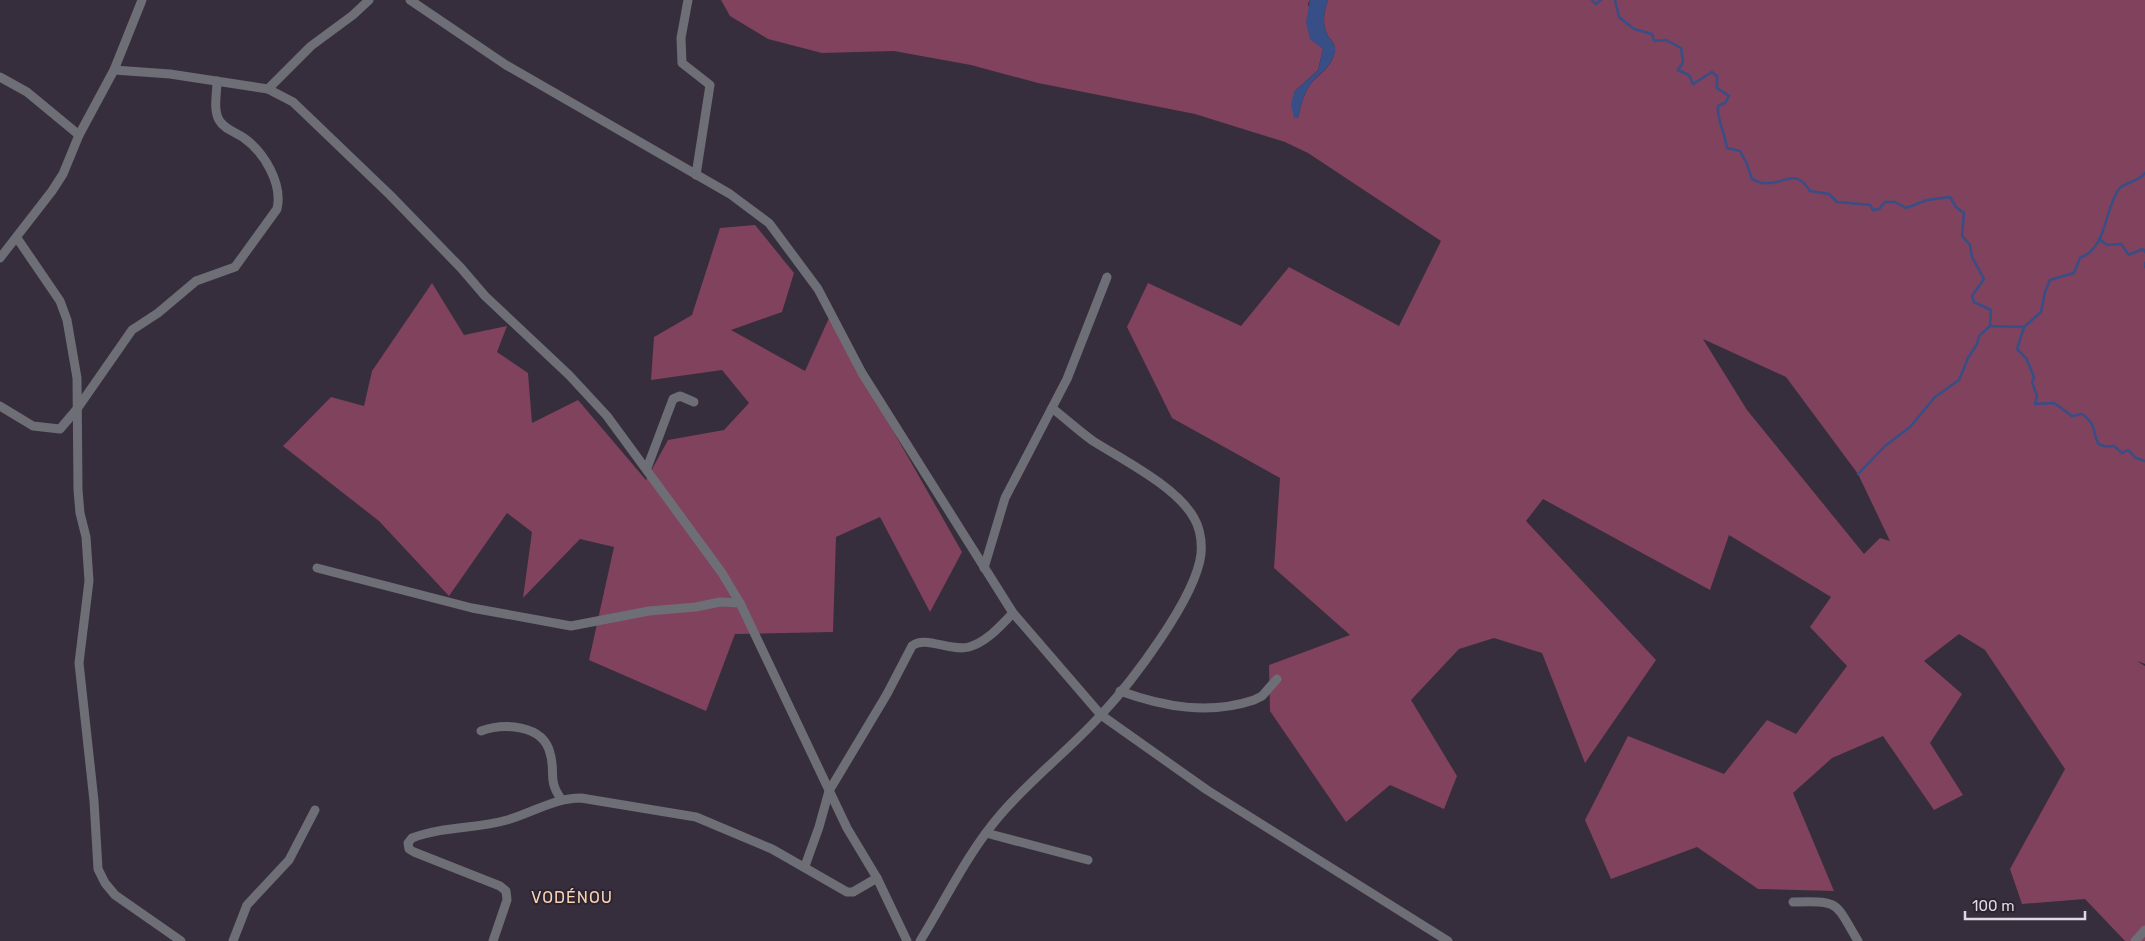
<svg xmlns="http://www.w3.org/2000/svg" width="2145" height="941" font-family="Rubik,sans-serif">
	<rect width="100%" height="100%" fill="#362e3c"/>
	<g fill="#80425c" fill-rule="evenodd">
		<path d="M721,0H1310L1308,4L1323,49L1318,70L1294,92L1298,118C1301,106 1303,95 1310,85C1319,73 1332,68 1335,51C1336,44 1330,40 1327,34C1322,23 1324,11 1328,0H2145V664L2137,661L2145,666V941H2125L2085,899L2022,904L2010,869L2065,769L1985,650L1959,634L1924,661L1962,694L1930,743L1963,795L1934,810L1883,736L1832,758L1793,793L1834,891L1758,889L1697,847L1611,879L1585,820L1628,736L1724,774L1767,720L1796,734L1847,666L1810,627L1831,597L1729,535L1710,590L1543,499L1526,521L1656,660L1585,763L1542,653L1494,638L1459,649L1411,700L1457,776L1444,809L1390,785L1346,822L1270,711L1269,665L1350,635L1274,568L1280,478L1172,418L1127,327L1148,283L1241,326L1289,267L1399,326L1441,241L1308,153L1285,142L1195,114L1038,83L971,65L894,51L822,53L768,39L730,16ZM1703,339L1786,377L1858,474L1890,541L1880,538L1864,554L1747,410Z"/>
		<path d="M755,225L794,273L782,312L731,330L805,371L829,318L962,552L930,612L880,517L836,537L833,632L735,634L706,711L589,660L614,547L580,539L523,598L532,532L507,513L449,596L379,521L283,446L331,397L364,406L372,371L432,283L464,335L507,326L497,352L528,373L532,423L578,400L646,480L668,440L724,430L749,403L722,370L651,380L654,337L692,315L720,228Z"/>
	</g>
	<path fill="#384e86" d="M1310,0H1328C1324,11 1322,23 1327,34C1330,40 1336,44 1335,51C1332,68 1318,73 1310,85C1303,95 1301,106 1298,118H1294L1291,105L1294,92L1318,70L1323,49L1310,39L1306,22Z"/>
	<g fill="none" stroke-linecap="round" stroke-linejoin="round">
		<g stroke="#384e86" stroke-width="2.5">
			<path d="M1592,0L1596,4L1601,0"/>
			<path d="M1615,0L1619,17L1634,29L1652,34L1654,41L1666,40L1681,48L1683,62L1678,70L1689,75L1693,84L1712,72L1717,76V88L1729,96L1725,103L1718,106C1717,121 1725,133 1727,148L1740,151L1747,164L1752,179C1755,180 1760,183 1763,183C1785,186 1794,166 1810,191L1829,194L1837,202L1870,205L1873,210L1879,209L1885,202H1895L1906,208L1927,200L1950,197L1956,207L1964,213L1962,236L1970,245L1972,257L1984,279L1972,296L1974,302L1991,310L1990,326L1979,336L1977,344L1968,358L1959,380L1935,397L1910,427L1885,446L1858,474"/>
			<path d="M2099,239L2107,245L2121,244L2129,255L2143,249L2145,252"/>
			<path d="M2145,263V267"/>
			<path d="M1990,326L2024,327L2041,312L2045,292L2050,280L2074,273L2080,258C2108,247 2104,209 2119,189C2125,182 2139,182 2145,173"/>
			<path d="M2024,327L2017,349L2026,358L2034,377L2032,382L2037,396L2035,404L2054,403L2072,416L2082,414C2085,416 2089,420 2091,423C2099,435 2090,449 2114,446L2122,453L2128,450L2136,458L2145,461"/>
		</g>
		<g stroke="#6e6e76" stroke-width="9">
			<path d="M410,0L506,65L730,194L769,223L818,289L862,373L1013,613L1101,715L1207,790L1448,941"/>
			<path d="M688,0L681,38L682,63L710,85L696,175"/>
			<path d="M114,70L170,74L268,89L293,102L390,195L461,268L485,296L569,375L607,416L722,573L740,603L847,828L877,878L907,941"/>
			<path d="M0,77L27,92L79,135"/>
			<path d="M268,89L311,46L353,15L369,0"/>
			<path d="M17,238L60,301L67,320L77,378L78,490L80,513L86,537L89,581L79,663L94,801L98,869L105,883L115,895L181,941"/>
			<path d="M0,258L52,191L63,174L79,135L114,70L142,0"/>
			<path d="M0,406L33,426L60,429L77,409L132,330L158,313L196,281L235,267L277,209C283,184 264,152 244,138C235,132 224,129 219,120C213,109 217,93 217,81"/>
			<path d="M647,468L673,399L680,396L694,402"/>
			<path d="M317,568L472,608L571,626L649,611L696,607L720,602L740,603"/>
			<path d="M984,568L1005,498L1067,379L1107,277"/>
			<path d="M1120,691C1164,707 1209,715 1254,700L1262,696L1277,679"/>
			<path d="M481,731C503,723 543,724 550,753C556,772 547,781 562,800"/>
			<path d="M986,833L1088,860"/>
			<path d="M805,866L819,827L829,791L887,694L912,646C925,635 950,652 969,647C987,642 1000,626 1013,613"/>
			<path d="M1793,902C1841,901 1834,901 1858,941"/>
			<path d="M233,941L247,905L289,860L315,810"/>
			<path d="M493,941L507,900L506,891L500,886L414,852L409,849L408,843L412,838C444,826 476,829 507,820C532,813 554,798 581,798L696,817L772,849L847,892H853L877,878"/>
			<path d="M920,941C946,899 968,852 1001,814C1031,779 1069,750 1100,716C1131,683 1196,598 1201,554C1202,541 1201,530 1194,518C1177,487 1123,460 1093,441C1079,431 1066,419 1052,408"/>
			<path d="M2135,941L2145,930"/>
		</g>
	</g>
	<g text-anchor="middle" dominant-baseline="central" stroke-width="4" stroke-linejoin="round" paint-order="stroke">
		<g font-size="16" letter-spacing="1" fill="#f9d2b3" stroke="#2c2431">
			<text x="572" y="897">VODÉNOU</text>
		</g>
	</g>
	<path d="M1965 911v8h120v-8" fill="none" stroke="#ded9e2" stroke-width="2.5"/>
	<text x="1972" y="911" font-size="15" fill="#ded9e2" stroke="#2c2431" stroke-width="4" paint-order="stroke">100 m</text>
</svg>
